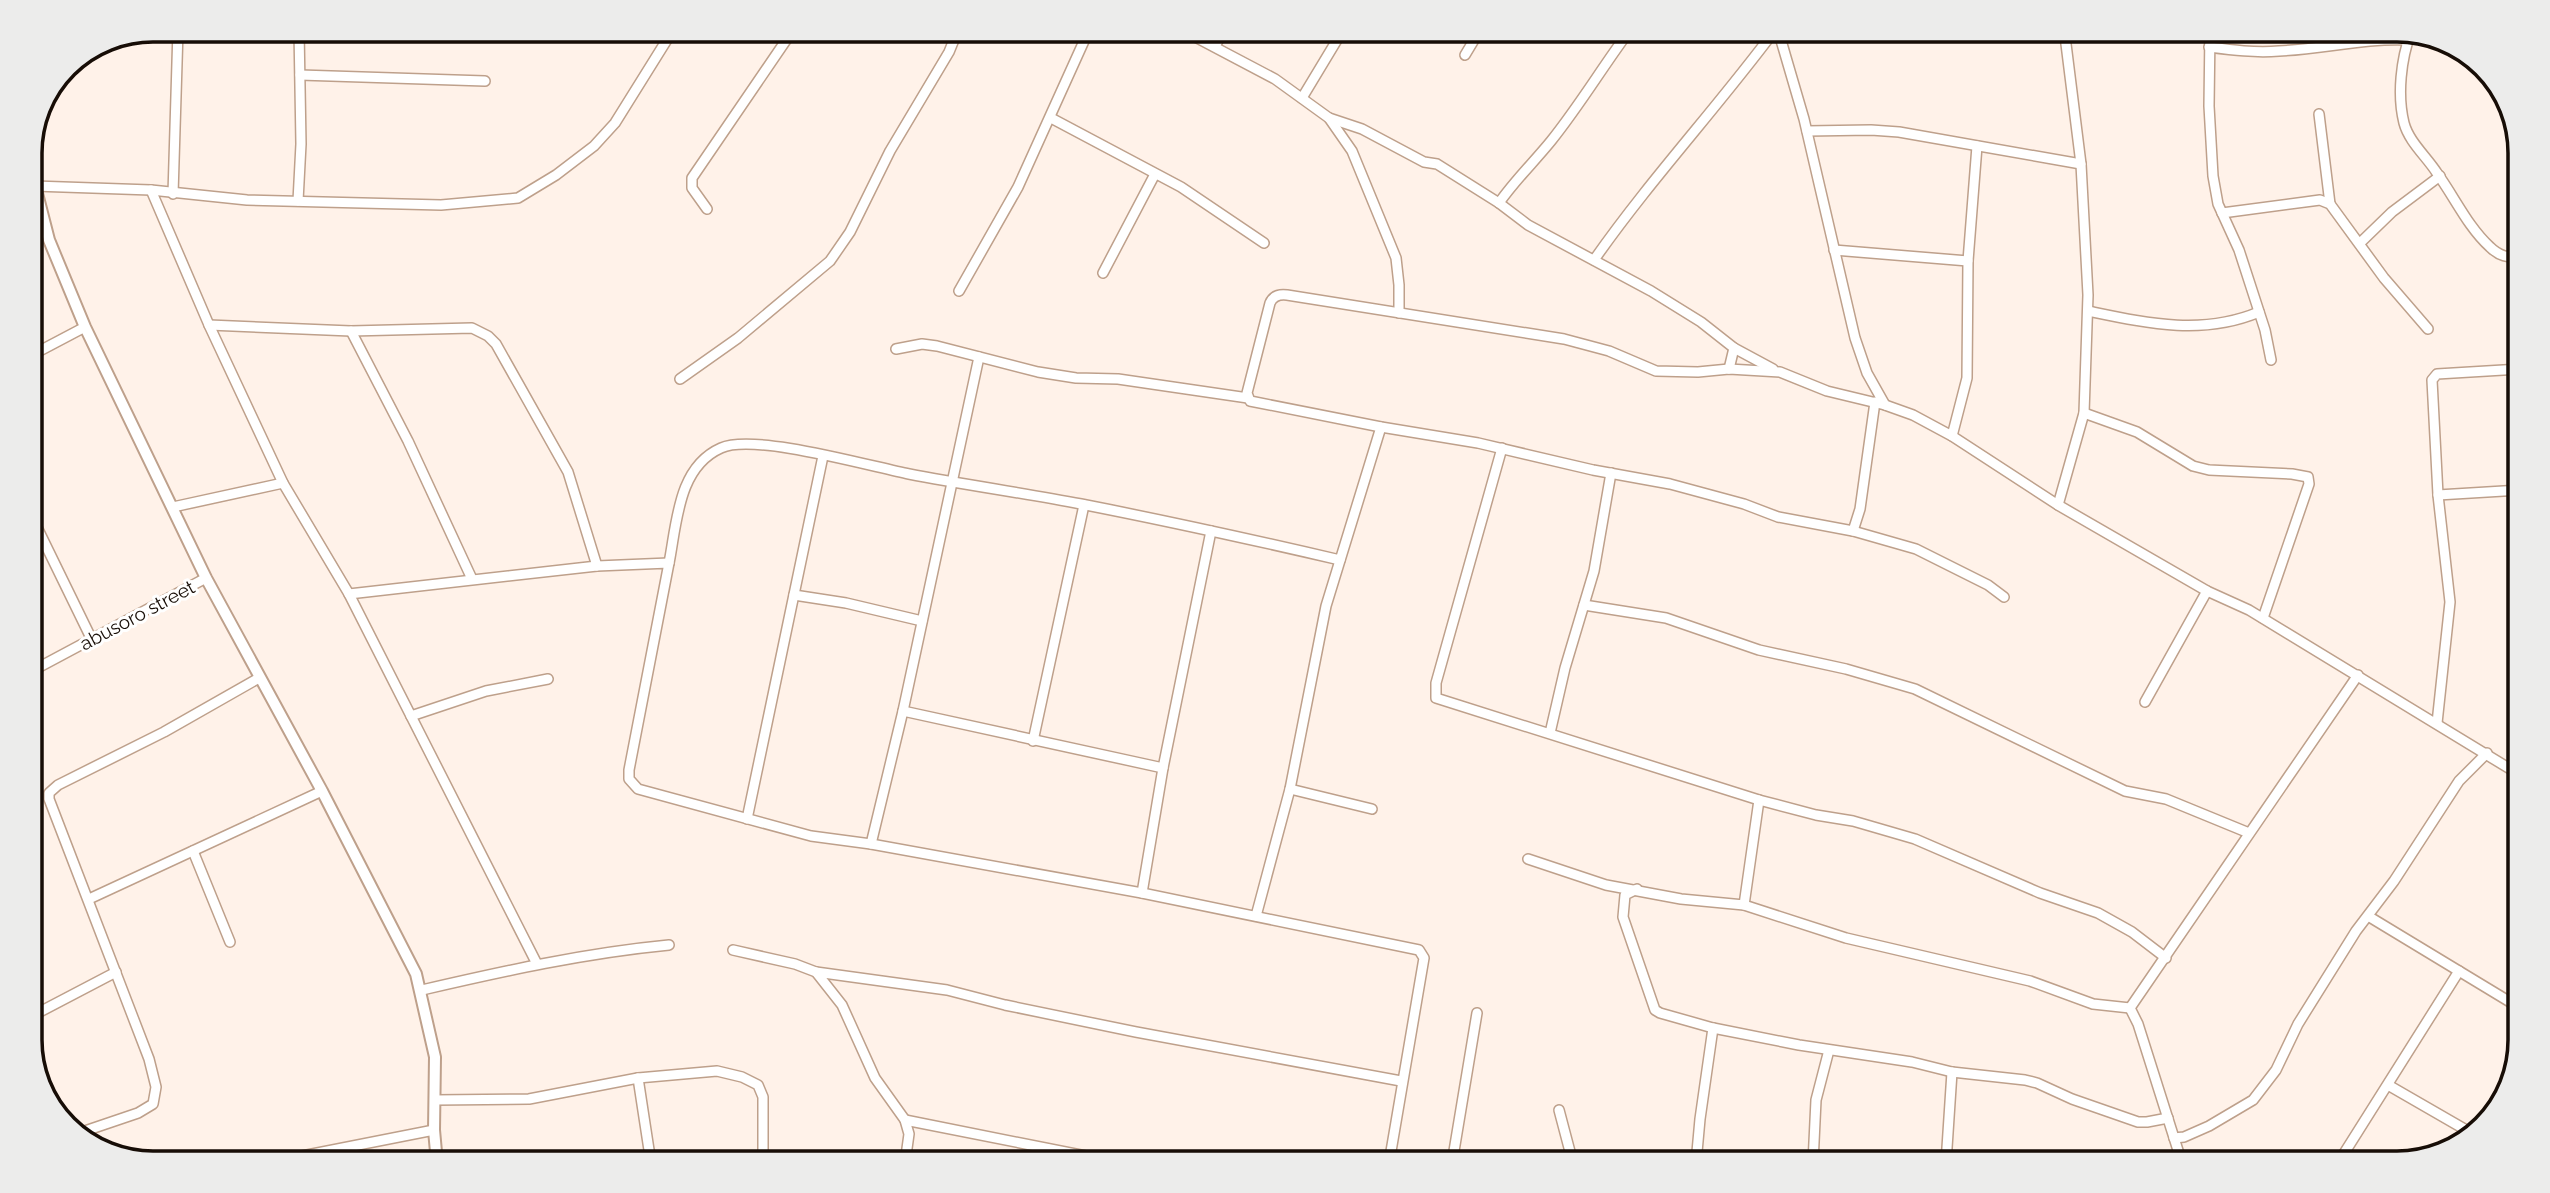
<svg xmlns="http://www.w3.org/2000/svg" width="2550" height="1193" font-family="Raleway,sans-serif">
	<rect width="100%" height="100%" fill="#fff2e9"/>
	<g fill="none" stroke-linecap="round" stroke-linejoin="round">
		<g stroke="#bea08b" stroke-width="12">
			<g id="minor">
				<path d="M1182,30L1275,79L1329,118L1352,151L1396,258L1399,285V313"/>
				<path d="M1778,30L1804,119L1855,338L1867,373L1885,405"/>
				<path d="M2036,30L2065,36L2125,30"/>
				<path d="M2210,30L2209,106L2213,176L2218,204L2239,250L2265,330L2271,360"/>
				<path d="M2411,32C2401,59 2397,95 2404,123C2409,142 2427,157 2437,173C2455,198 2468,227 2490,247C2499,256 2508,258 2520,257"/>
				<path d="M1215,46L1224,30"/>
				<path d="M2209,47C2232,50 2255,53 2279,51C2323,49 2364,38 2408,40"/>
				<path d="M1465,55L1480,30"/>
				<path d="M300,75L485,81"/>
				<path d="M1302,98L1343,30"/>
				<path d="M2319,114L2330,204"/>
				<path d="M1051,118L1181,187L1264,243"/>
				<path d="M1329,118L1362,129L1424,162L1437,164L1499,203L1528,225L1651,291L1701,322L1734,348L1773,369"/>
				<path d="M1807,131L1871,130L1899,132L2081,164"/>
				<path d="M34,186L151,190L247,200L441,205L518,198L556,175L594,146L615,123L673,30"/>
				<path d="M151,190L209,325L283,483L349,594L537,964"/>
				<path d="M173,194L178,30"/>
				<path d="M298,201L301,144L299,30"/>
				<path d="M1499,203C1515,180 1534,162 1551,141C1580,105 1603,66 1630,30"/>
				<path d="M707,209L692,188V178L793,30"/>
				<path d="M2222,213L2320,200L2330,204L2384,278L2428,329"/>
				<path d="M2360,243L2392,212L2440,176"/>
				<path d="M1834,250L1968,261"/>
				<path d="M1594,260C1650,180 1717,108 1775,30"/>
				<path d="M1103,273L1155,174"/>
				<path d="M959,291L1018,187L1089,30"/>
				<path d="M2088,311C2146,323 2202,336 2259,312"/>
				<path d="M209,325L351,331L472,328L488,336L496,344L568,472L597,566"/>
				<path d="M351,331L408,441L472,579"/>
				<path d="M896,349L922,344L937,346L1038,372L1076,378L1118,379L1248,398"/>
				<path d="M30,356L85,327"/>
				<path d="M1729,369L1734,348"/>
				<path d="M680,379L738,338L830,261L850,232L890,151L949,52L958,30"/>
				<path d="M2084,413L2137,432L2193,466L2209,470L2292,474L2308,477L2309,484L2263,618"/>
				<path d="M1952,436L1967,378L1968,261L1977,146"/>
				<path d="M1502,448L1436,683V698L1759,800L1816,815L1853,821L1915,839L2040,893L2098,913L2132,932L2166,958"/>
				<path d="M2438,495L2520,490"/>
				<path d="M2058,505L2084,413L2088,295L2081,164L2065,36"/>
				<path d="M173,507L283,483"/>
				<path d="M30,513L92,640"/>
				<path d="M1853,531L1860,509L1875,402"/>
				<path d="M669,563C677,522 678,467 721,448C754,433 869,466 909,474C966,485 1024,493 1081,504C1168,521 1254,540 1340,560"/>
				<path d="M349,594L597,566L669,563L629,770V779L638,789L811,836L871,844L1142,893L1419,950L1424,958L1389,1163"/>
				<path d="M794,595L846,603L922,621"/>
				<path d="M2004,597L1988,585L1916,549L1853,531L1778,517L1744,504L1670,484L1593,470L1478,443L1381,427L1250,401L1247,393L1270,303C1273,296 1279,294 1287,295L1564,339L1609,351L1656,371L1698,372L1729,369L1780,372L1827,391L1885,405L1913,415L1952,436L2058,505L2207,591L2249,610L2520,775"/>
				<path d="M1584,605L1666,618L1759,650L1846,669L1915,689L2125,791L2166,799L2249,833"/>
				<path d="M30,672L206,578"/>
				<path d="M2145,702L2207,591"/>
				<path d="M903,711L1163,768"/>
				<path d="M411,716L486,691L548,679"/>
				<path d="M2437,723L2450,602L2438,495L2432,380L2437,374L2520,369"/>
				<path d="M1550,733L1565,668L1594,571L1611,473"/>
				<path d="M1033,741L1084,505"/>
				<path d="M1290,789L1372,809"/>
				<path d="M747,819L823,456"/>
				<path d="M871,844L903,711L979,357"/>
				<path d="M193,851L230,942"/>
				<path d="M1528,859L1606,885L1681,899L1744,905L1846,938L2030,981L2093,1004L2130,1008"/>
				<path d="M1637,889L1625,895L1623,917L1655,1010L1660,1013L1713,1028L1799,1045L1912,1062L1952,1072L2025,1080L2037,1083L2072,1099L2138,1122H2147L2168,1118"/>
				<path d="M1142,893L1163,768L1211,531"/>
				<path d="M89,899L322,791"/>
				<path d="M1744,905L1759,800"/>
				<path d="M1256,916L1290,789L1326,606L1381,427"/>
				<path d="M2368,916L2520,1008"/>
				<path d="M733,950L795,964L816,972L842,1005L875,1078L905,1120L909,1134L905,1163"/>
				<path d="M816,972L947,990L1005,1005L1136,1032L1401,1081"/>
				<path d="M422,990C504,971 585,953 669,945"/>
				<path d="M30,1017L116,972"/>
				<path d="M638,1078L651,1163"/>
				<path d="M2388,1085L2473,1134"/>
				<path d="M435,1100L529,1099L638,1078L717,1071L742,1077L758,1085L763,1097V1163"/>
				<path d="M1559,1110L1573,1163"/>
				<path d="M905,1120L1121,1163"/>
				<path d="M79,1133L138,1113L153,1104L156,1087L149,1059L49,799V793L58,785L164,732L259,678"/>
				<path d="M2174,1138L2184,1137L2209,1126L2253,1100L2276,1070L2298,1024L2356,931L2394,881L2459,781L2487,753"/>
				<path d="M286,1163L297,1157L434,1130"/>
				<path d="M1043,1163L1048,1149"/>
				<path d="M1452,1163L1477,1013"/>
				<path d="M1696,1163L1700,1119L1713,1028"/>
				<path d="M1813,1163L1816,1100L1829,1050"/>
				<path d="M1946,1163L1952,1072"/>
				<path d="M2182,1163L2138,1024L2130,1008L2358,675"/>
				<path d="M2338,1163L2459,971"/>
			</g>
		</g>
		<g stroke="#bea08b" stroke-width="14">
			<path id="tertiary" d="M30,166L49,240L85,327L206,578L322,791L416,974L435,1057L434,1130L437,1163"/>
		</g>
		<use href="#minor" stroke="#fff" stroke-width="9"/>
		<use href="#tertiary" stroke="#fff" stroke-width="10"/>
	</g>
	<g text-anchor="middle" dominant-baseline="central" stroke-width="6" stroke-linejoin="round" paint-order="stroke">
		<g font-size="19" fill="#170d06" stroke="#fff">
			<text transform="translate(137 615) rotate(-28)">abusoro street</text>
		</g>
	</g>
	<path d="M0 0H2550V1193H0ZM153 42H2397A111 111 0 0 1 2508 153V1040A111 111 0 0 1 2397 1151H153A111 111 0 0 1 42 1040V153A111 111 0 0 1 153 42Z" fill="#ececeb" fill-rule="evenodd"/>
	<path fill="none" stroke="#170d06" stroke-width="3.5" d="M153 42H2397A111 111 0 0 1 2508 153V1040A111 111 0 0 1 2397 1151H153A111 111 0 0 1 42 1040V153A111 111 0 0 1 153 42Z"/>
</svg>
